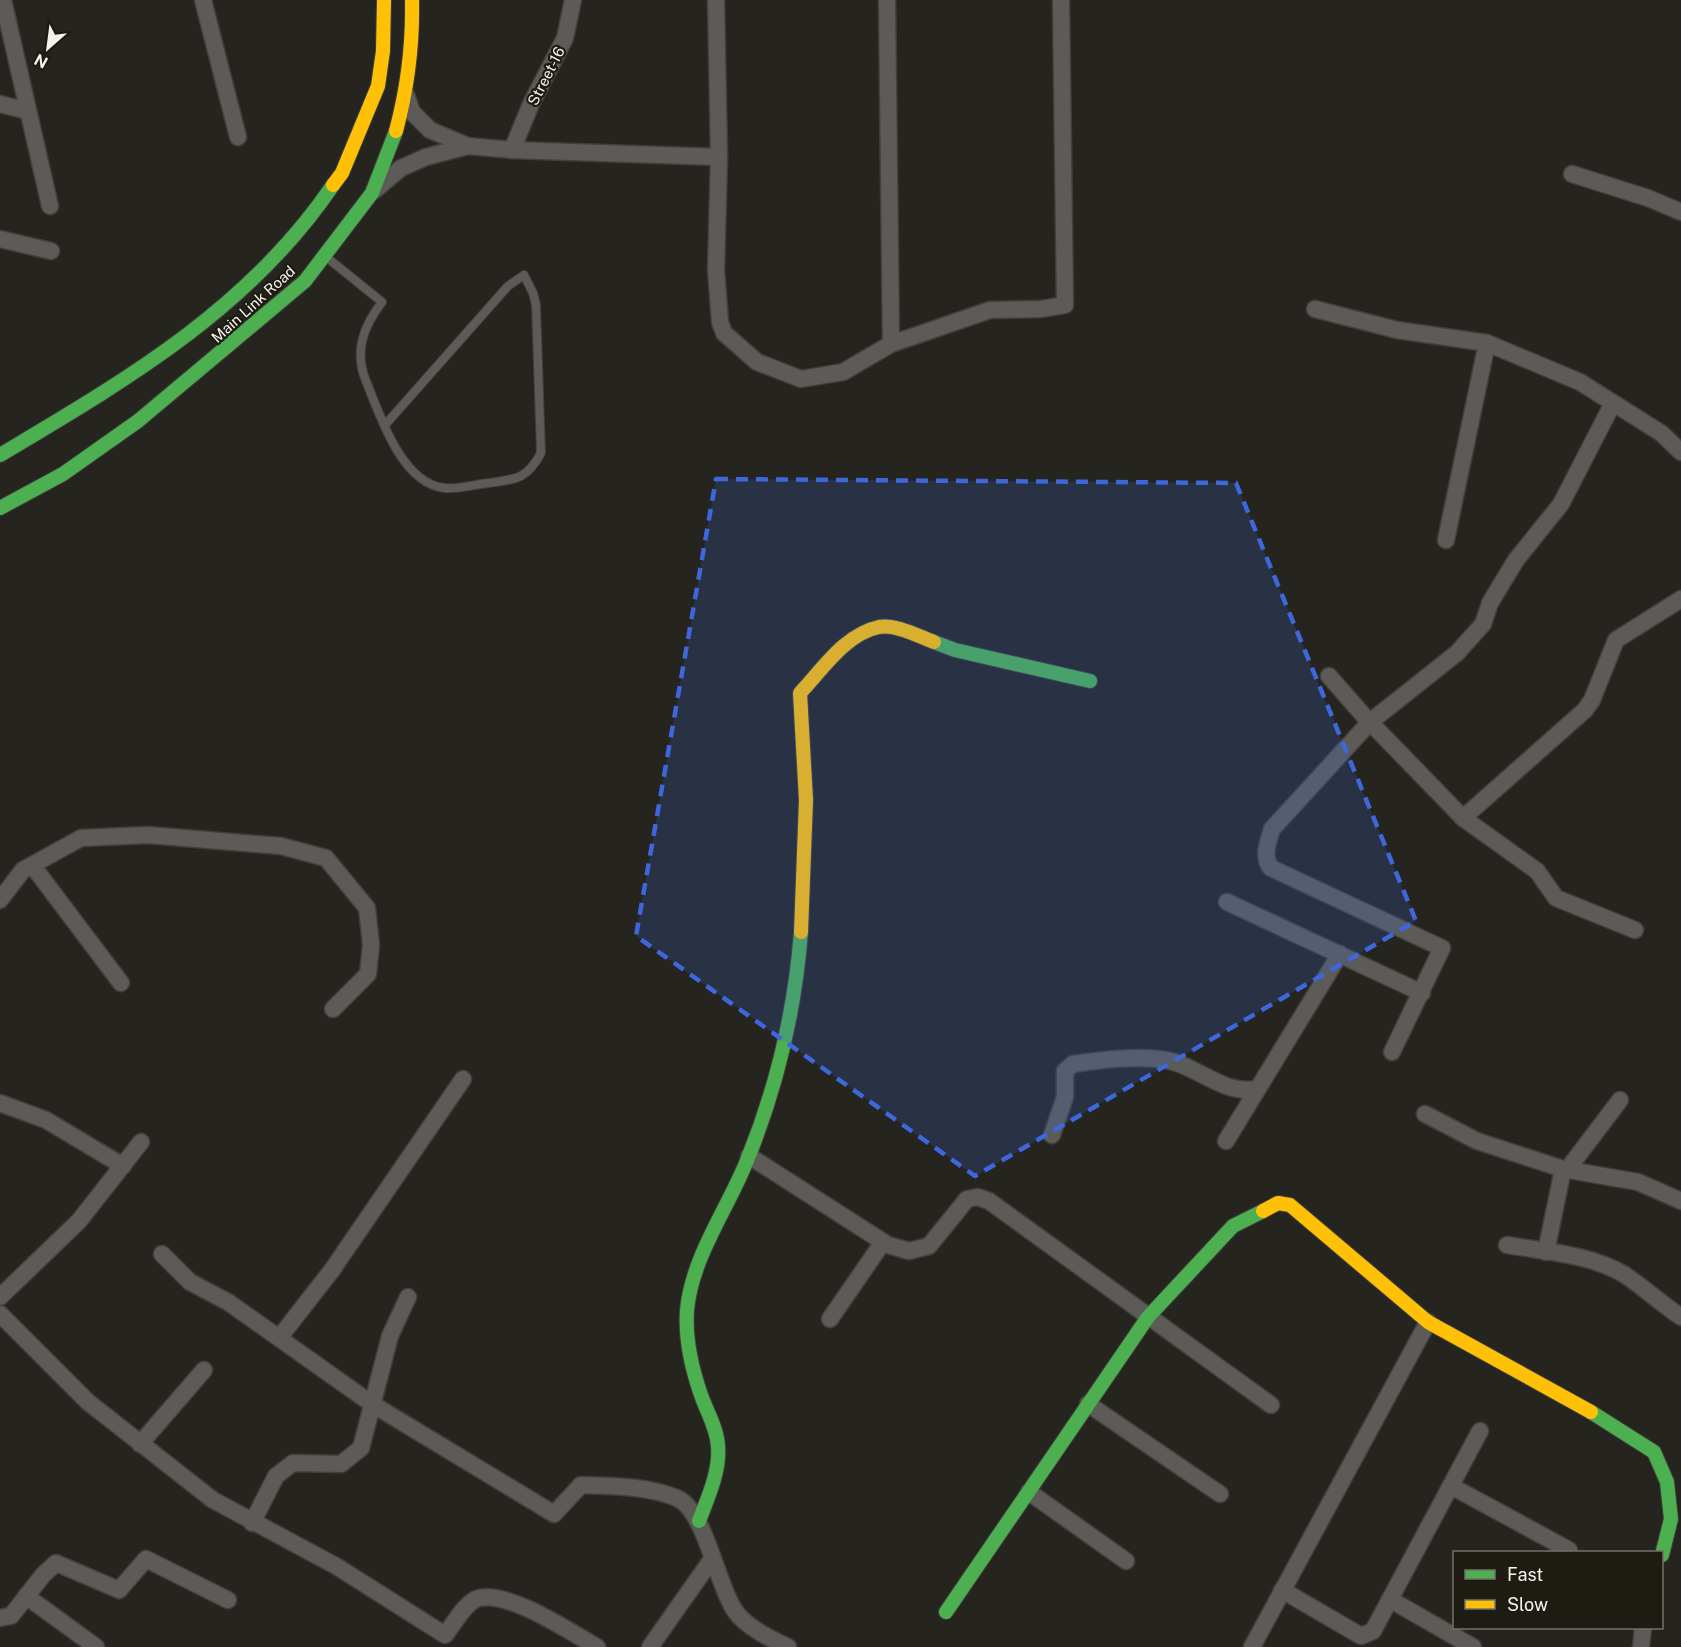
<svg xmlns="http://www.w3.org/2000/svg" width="1681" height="1647" font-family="'Public Sans',sans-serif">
	<rect width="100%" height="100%" fill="#25241f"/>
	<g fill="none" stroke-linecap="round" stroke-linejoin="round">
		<g stroke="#403f3a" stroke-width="10">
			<path id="lane" d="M325,256L382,302C363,327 354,352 366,381C380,415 401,483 444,488C457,490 476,484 489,483C517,479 527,479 541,453L536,305L533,293L524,275L508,286L385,425"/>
		</g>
		<g stroke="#403f3a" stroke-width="19">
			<g id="street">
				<path d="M3,0L50,206"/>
				<path d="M203,0L238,137"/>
				<path d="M716,0L719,157L716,270L720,322L724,333L757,362L801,379L843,372L891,344L887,0"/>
				<path d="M406,95L412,112L430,130L468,146L512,150L719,157"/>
				<path d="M0,104L28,111"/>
				<path d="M512,150L531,104L565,38L573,0"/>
				<path d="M1572,174L1648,198L1681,212"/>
				<path d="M375,190L401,168L426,157L468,146"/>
				<path d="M0,239L51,251"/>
				<path d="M1315,309L1397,330L1487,343L1580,382L1661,433L1681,452"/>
				<path d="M891,344L990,310L1041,309L1065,305L1061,0"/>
				<path d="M1446,540L1487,343"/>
				<path d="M1329,676L1364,716L1463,818L1537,871L1556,898L1635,930"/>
				<path d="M1463,818L1585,710L1592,700L1616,640L1681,599"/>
				<path d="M32,865L121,983"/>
				<path d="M0,900L23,870L81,838L148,835L281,846L326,858L367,908L371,945L368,974L333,1009"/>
				<path d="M1227,902L1422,993"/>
				<path d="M1392,1052L1442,948L1271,868C1262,857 1268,842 1272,829L1370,722L1457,653L1483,624L1490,603L1516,560L1561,504L1613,403"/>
				<path d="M0,1103L46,1120L123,1166"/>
				<path d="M1425,1114L1477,1141L1563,1169L1638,1182L1681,1201"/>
				<path d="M1052,1135L1065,1097V1071L1073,1064C1101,1060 1137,1055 1165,1060C1197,1065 1222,1095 1256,1089"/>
				<path d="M1226,1141L1340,954"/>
				<path d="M749,1156L888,1245L909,1251L929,1246L967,1199L978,1197L989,1201L1271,1405"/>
				<path d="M1567,1170L1620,1100"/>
				<path d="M1507,1245C1547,1252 1590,1254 1625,1275C1644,1288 1662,1304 1681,1317"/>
				<path d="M1546,1252L1563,1169"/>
				<path d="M162,1254L190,1282L228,1302L372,1404L554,1514L581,1485C613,1486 647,1486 677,1498C705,1510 717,1585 735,1611C746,1627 771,1639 788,1647"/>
				<path d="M0,1297L79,1221L141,1142"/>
				<path d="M0,1314L88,1402L213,1500L336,1566L445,1635C453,1625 466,1601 479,1598C510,1591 570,1632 597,1647"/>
				<path d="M830,1319L883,1242"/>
				<path d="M279,1338L332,1270L463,1079"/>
				<path d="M1088,1404L1220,1494"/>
				<path d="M140,1444L204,1370"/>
				<path d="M1451,1486L1569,1550"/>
				<path d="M1029,1492L1126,1561"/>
				<path d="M252,1523L276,1476L293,1463L341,1464L361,1448L390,1336L408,1297"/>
				<path d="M1282,1590L1361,1636L1373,1631L1480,1431"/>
				<path d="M26,1596L96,1647"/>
				<path d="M1391,1600L1473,1647"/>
				<path d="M0,1618L11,1616L43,1575L56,1563L119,1590L146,1559L228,1600"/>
				<path d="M650,1647L712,1559"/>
				<path d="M1252,1647L1428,1322"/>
				<path d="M1641,1647L1643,1628"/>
			</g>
		</g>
		<g stroke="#403f3a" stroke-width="16">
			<g id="fast">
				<path d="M0,455C126,380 249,309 333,185"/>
				<path d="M0,508L63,474L138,421L305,281L372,193L396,131"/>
				<path d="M934,642L955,650L1090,681"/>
				<path d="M1591,1412L1654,1452L1667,1482L1671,1519L1662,1555"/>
				<path d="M699,1521C708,1497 720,1472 718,1446C717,1428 707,1412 701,1395C692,1369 685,1337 687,1310C692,1256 729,1207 748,1158C777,1086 795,1009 801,932"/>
				<path d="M946,1612L1148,1317L1233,1226L1263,1211"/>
			</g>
		</g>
		<g stroke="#403f3a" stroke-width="16">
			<g id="slow">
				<path d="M396,131C408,86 413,46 412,0"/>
				<path d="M333,185L342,173L378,86L383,51L384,0"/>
				<path d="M801,932L806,800L800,693C822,670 845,634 879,627C896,624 918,636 934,642"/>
				<path d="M1263,1211L1278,1203L1290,1205L1428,1322L1591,1412"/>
			</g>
		</g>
		<use href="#lane" stroke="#5c5b57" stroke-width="8"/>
		<use href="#street" stroke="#5c5b57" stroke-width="16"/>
		<use href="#fast" stroke="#4caf50" stroke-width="14"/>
		<use href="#slow" stroke="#ffc107" stroke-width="14"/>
	</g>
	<path fill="#3d67db" fill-opacity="0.2" stroke="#3d67db" stroke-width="4.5" stroke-dasharray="12 8" stroke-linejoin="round" d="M716,479L1236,483L1416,921L975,1176L636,936Z"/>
	<g text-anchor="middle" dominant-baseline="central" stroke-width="4.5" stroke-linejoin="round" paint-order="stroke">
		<g font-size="15" fill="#f5f3ed" stroke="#1e1b13">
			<text transform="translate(546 76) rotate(-63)">Street-16</text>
			<text transform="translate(253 304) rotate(-42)">Main Link Road</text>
		</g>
	</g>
	<rect x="1453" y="1551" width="210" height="78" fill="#1e1b13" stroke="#74716a" stroke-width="1.5"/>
	<rect x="1465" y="1570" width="30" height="9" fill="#4caf50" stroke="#74716a" stroke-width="1.5"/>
	<text x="1507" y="1581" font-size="18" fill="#f5f3ed">Fast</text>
	<rect x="1465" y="1600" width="30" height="9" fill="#ffc107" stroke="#74716a" stroke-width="1.5"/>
	<text x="1507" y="1611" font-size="18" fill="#f5f3ed">Slow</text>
	<g transform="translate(48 48) rotate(208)" stroke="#1e1b13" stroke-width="4.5" paint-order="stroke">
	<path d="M0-4.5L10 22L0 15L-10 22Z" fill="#f5f3ed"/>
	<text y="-9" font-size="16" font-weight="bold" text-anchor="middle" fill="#f5f3ed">N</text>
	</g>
</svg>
